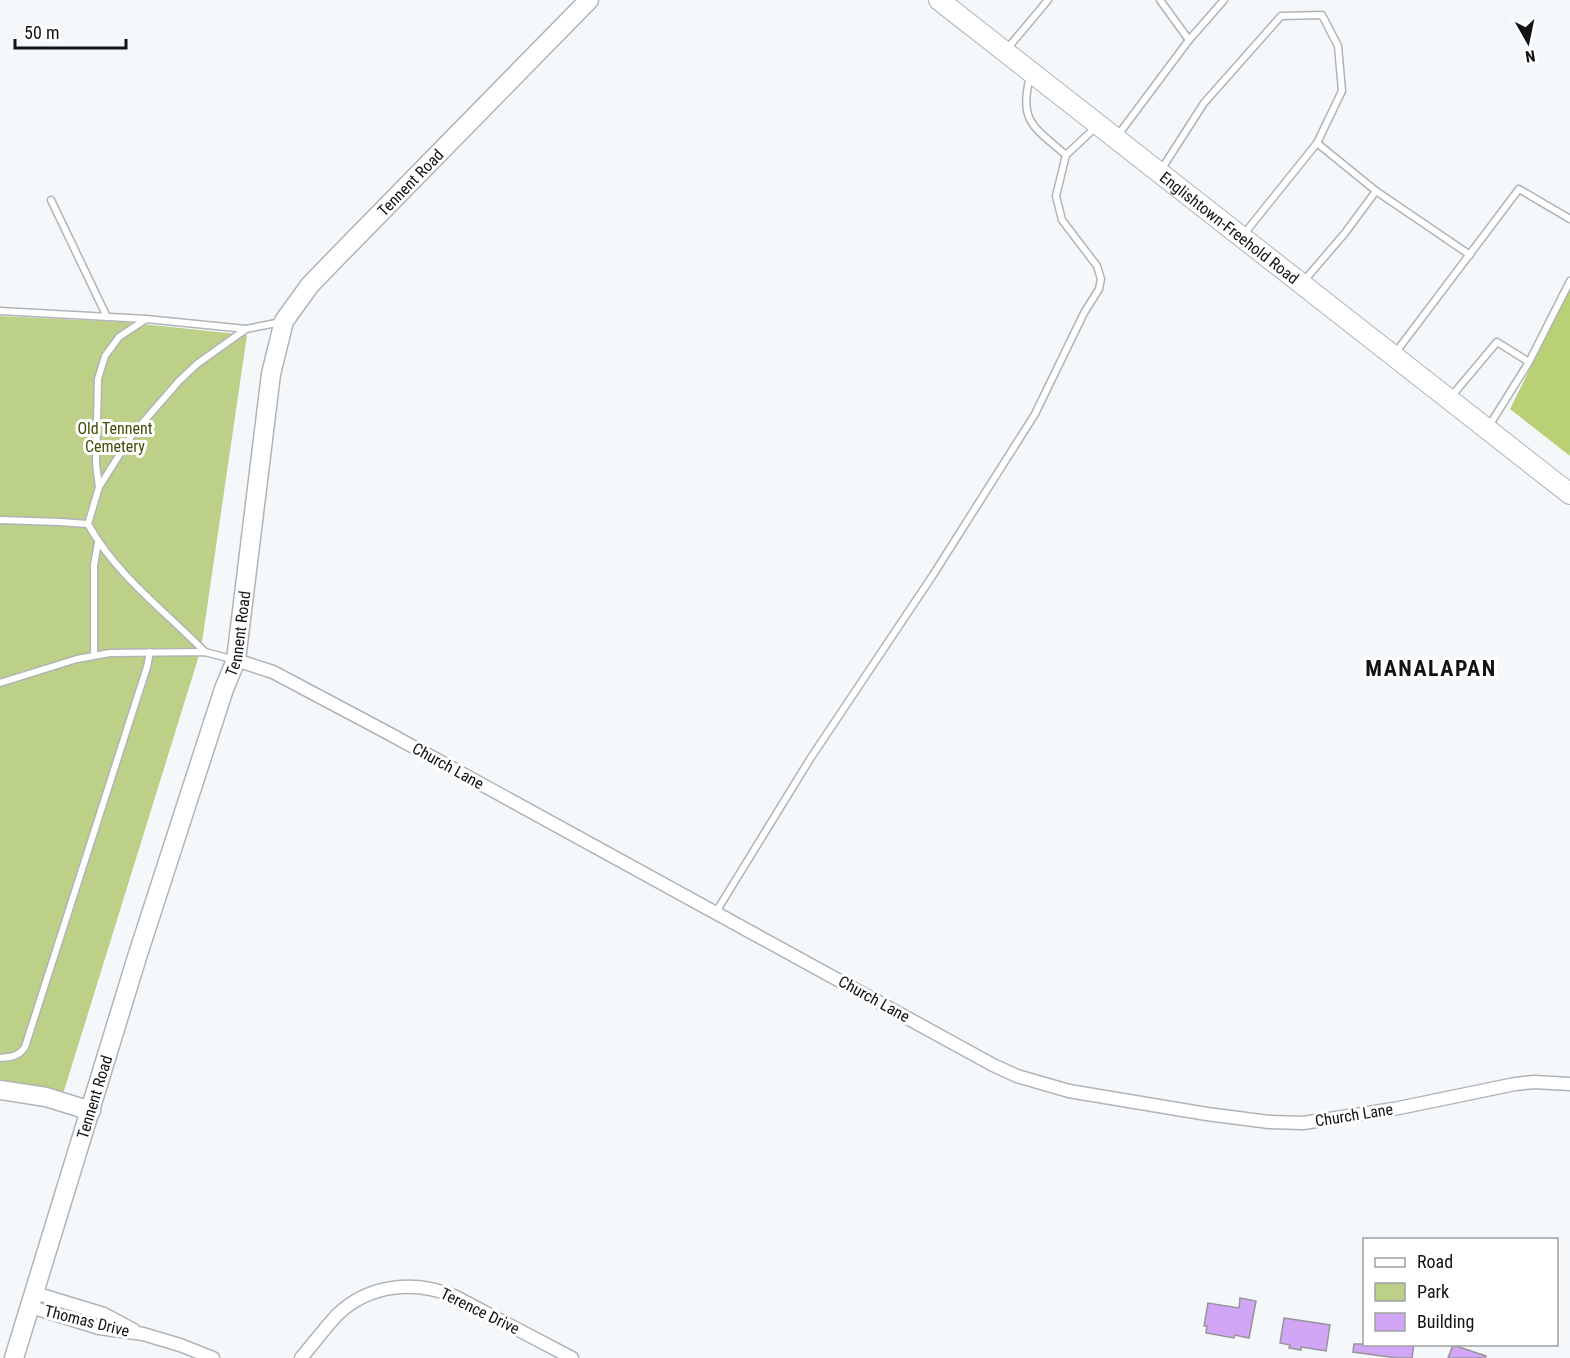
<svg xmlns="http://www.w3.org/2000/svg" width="1570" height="1358" font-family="'Roboto Condensed',sans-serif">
	<rect width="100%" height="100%" fill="#f5f8fb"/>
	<path fill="#bcd088" d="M0,316L123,322L247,335L201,649L59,1107L0,1091Z"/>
	<path fill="#b9d075" d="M1570,288V456L1510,409Z"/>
	<g fill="#d2a6f6" stroke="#969498" stroke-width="1.5">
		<path d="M1240,1298L1256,1301L1249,1338L1235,1335L1234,1338L1206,1333L1207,1326H1204L1208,1303L1239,1308Z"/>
		<path d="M1284,1318L1330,1325L1326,1351L1301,1347V1350L1289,1348L1290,1345L1280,1343Z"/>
		<path d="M1354,1344H1414L1412,1358H1397L1353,1352Z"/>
		<path d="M1453,1345L1486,1356L1485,1358H1448Z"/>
	</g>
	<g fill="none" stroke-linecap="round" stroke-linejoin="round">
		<g stroke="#b1b4b7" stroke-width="9">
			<g id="lane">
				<path d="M1160,0L1189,40"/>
				<path d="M1007,49L1048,0"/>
				<path d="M1030,77C1018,122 1035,128 1066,155"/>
				<path d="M1118,135L1189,40L1224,0"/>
				<path d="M1161,170L1204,103L1281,16L1322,15L1338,46L1342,91L1317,143"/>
				<path d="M51,200L107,317"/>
				<path d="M1244,234L1317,143L1376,191"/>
				<path d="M1303,282L1345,233L1376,191L1470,255"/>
				<path d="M0,311L146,319"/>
				<path d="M1396,352L1519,189L1570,219"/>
				<path d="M1450,398L1497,342L1529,362"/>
				<path d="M1489,426L1529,362L1570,281"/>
				<path d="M99,487L96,464L98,379L105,356L119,337L146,319L246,329"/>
				<path d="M0,520L60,522L88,524"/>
				<path d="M205,652C165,611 116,575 88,524L99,487L132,435L179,381L197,364L246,329L281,322"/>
				<path d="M94,655V565L98,543"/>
				<path d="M0,683L77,659L110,653L205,652L235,660"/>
				<path d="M716,912L810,759L933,575L1035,414L1084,313L1099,289L1101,279L1097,266L1062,220L1056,196L1066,155L1097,126"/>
				<path d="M0,1058C11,1057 18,1057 25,1047L147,667L150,652"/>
			</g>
		</g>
		<g stroke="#b1b4b7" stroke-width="15">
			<g id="street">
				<path d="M236,660L273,672L388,733L993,1065L1017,1076L1069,1091L1207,1114L1269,1122L1303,1123L1343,1117L1394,1109L1515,1084L1534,1082L1570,1084"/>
				<path d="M35,1293L104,1314L134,1330"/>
				<path d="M31,1307L99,1328L143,1334L180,1345L213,1358"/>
				<path d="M301,1358C313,1344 325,1328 337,1315C369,1284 414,1280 454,1296L572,1358"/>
			</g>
		</g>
		<g stroke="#b1b4b7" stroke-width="21">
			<g id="secondary">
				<path d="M0,1090L46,1097L91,1111"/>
				<path id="s1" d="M14,1358L138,954L224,689L236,660L271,374L284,321L310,285L339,255L589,0"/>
			</g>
		</g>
		<g stroke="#b1b4b7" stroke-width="22">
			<g id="primary">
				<path id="s2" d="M939,0L1570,494"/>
			</g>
		</g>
		<use href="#lane" stroke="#fff" stroke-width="6"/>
		<use href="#street" stroke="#fff" stroke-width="12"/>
		<use href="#secondary" stroke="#fff" stroke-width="18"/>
		<use href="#primary" stroke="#fff" stroke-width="20"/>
	</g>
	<g text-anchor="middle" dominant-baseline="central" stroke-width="6" stroke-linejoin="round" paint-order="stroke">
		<g font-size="16" fill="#121315" stroke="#fff">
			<text stroke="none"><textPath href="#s1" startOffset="1263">Tennent Road</textPath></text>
			<text stroke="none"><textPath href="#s2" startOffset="369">Englishtown-Freehold Road</textPath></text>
			<text stroke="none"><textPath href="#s1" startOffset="759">Tennent Road</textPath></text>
			<text transform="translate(448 766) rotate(29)">Church Lane</text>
			<text transform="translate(874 999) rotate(29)">Church Lane</text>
			<text stroke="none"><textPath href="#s1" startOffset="273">Tennent Road</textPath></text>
			<text transform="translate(1354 1115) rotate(-9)">Church Lane</text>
			<text transform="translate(480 1311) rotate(26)">Terence Drive</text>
			<text transform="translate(87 1321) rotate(14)">Thomas Drive</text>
		</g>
		<g font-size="16" fill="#404e08" stroke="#fff">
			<text x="115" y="428">Old Tennent<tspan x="115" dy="18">Cemetery</tspan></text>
		</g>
		<g font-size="22" font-weight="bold" letter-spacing="1.5" fill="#121315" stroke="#fff">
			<text x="1431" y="668">MANALAPAN</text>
		</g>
	</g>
	<rect x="1363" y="1238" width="195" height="108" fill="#ffffff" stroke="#a0a1a1" stroke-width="1.5"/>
	<rect x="1375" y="1258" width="30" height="9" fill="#ffffff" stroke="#a0a1a1" stroke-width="1.5"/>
	<text x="1417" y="1268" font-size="18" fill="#121315">Road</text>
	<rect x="1375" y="1283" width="30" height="18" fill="#bcd088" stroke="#a0a1a1" stroke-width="1.5"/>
	<text x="1417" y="1298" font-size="18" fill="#121315">Park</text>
	<rect x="1375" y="1313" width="30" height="18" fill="#d2a6f6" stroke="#a0a1a1" stroke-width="1.5"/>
	<text x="1417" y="1328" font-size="18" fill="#121315">Building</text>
	<g transform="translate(1528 42) rotate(171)" stroke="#ffffff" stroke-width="4.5" paint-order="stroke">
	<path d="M0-4.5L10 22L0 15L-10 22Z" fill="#121315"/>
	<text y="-9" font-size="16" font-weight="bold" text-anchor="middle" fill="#121315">N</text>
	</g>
	<path d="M15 39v9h111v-9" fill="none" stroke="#121315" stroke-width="3"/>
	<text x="24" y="39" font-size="18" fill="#121315" stroke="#ffffff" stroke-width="4.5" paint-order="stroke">50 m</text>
</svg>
